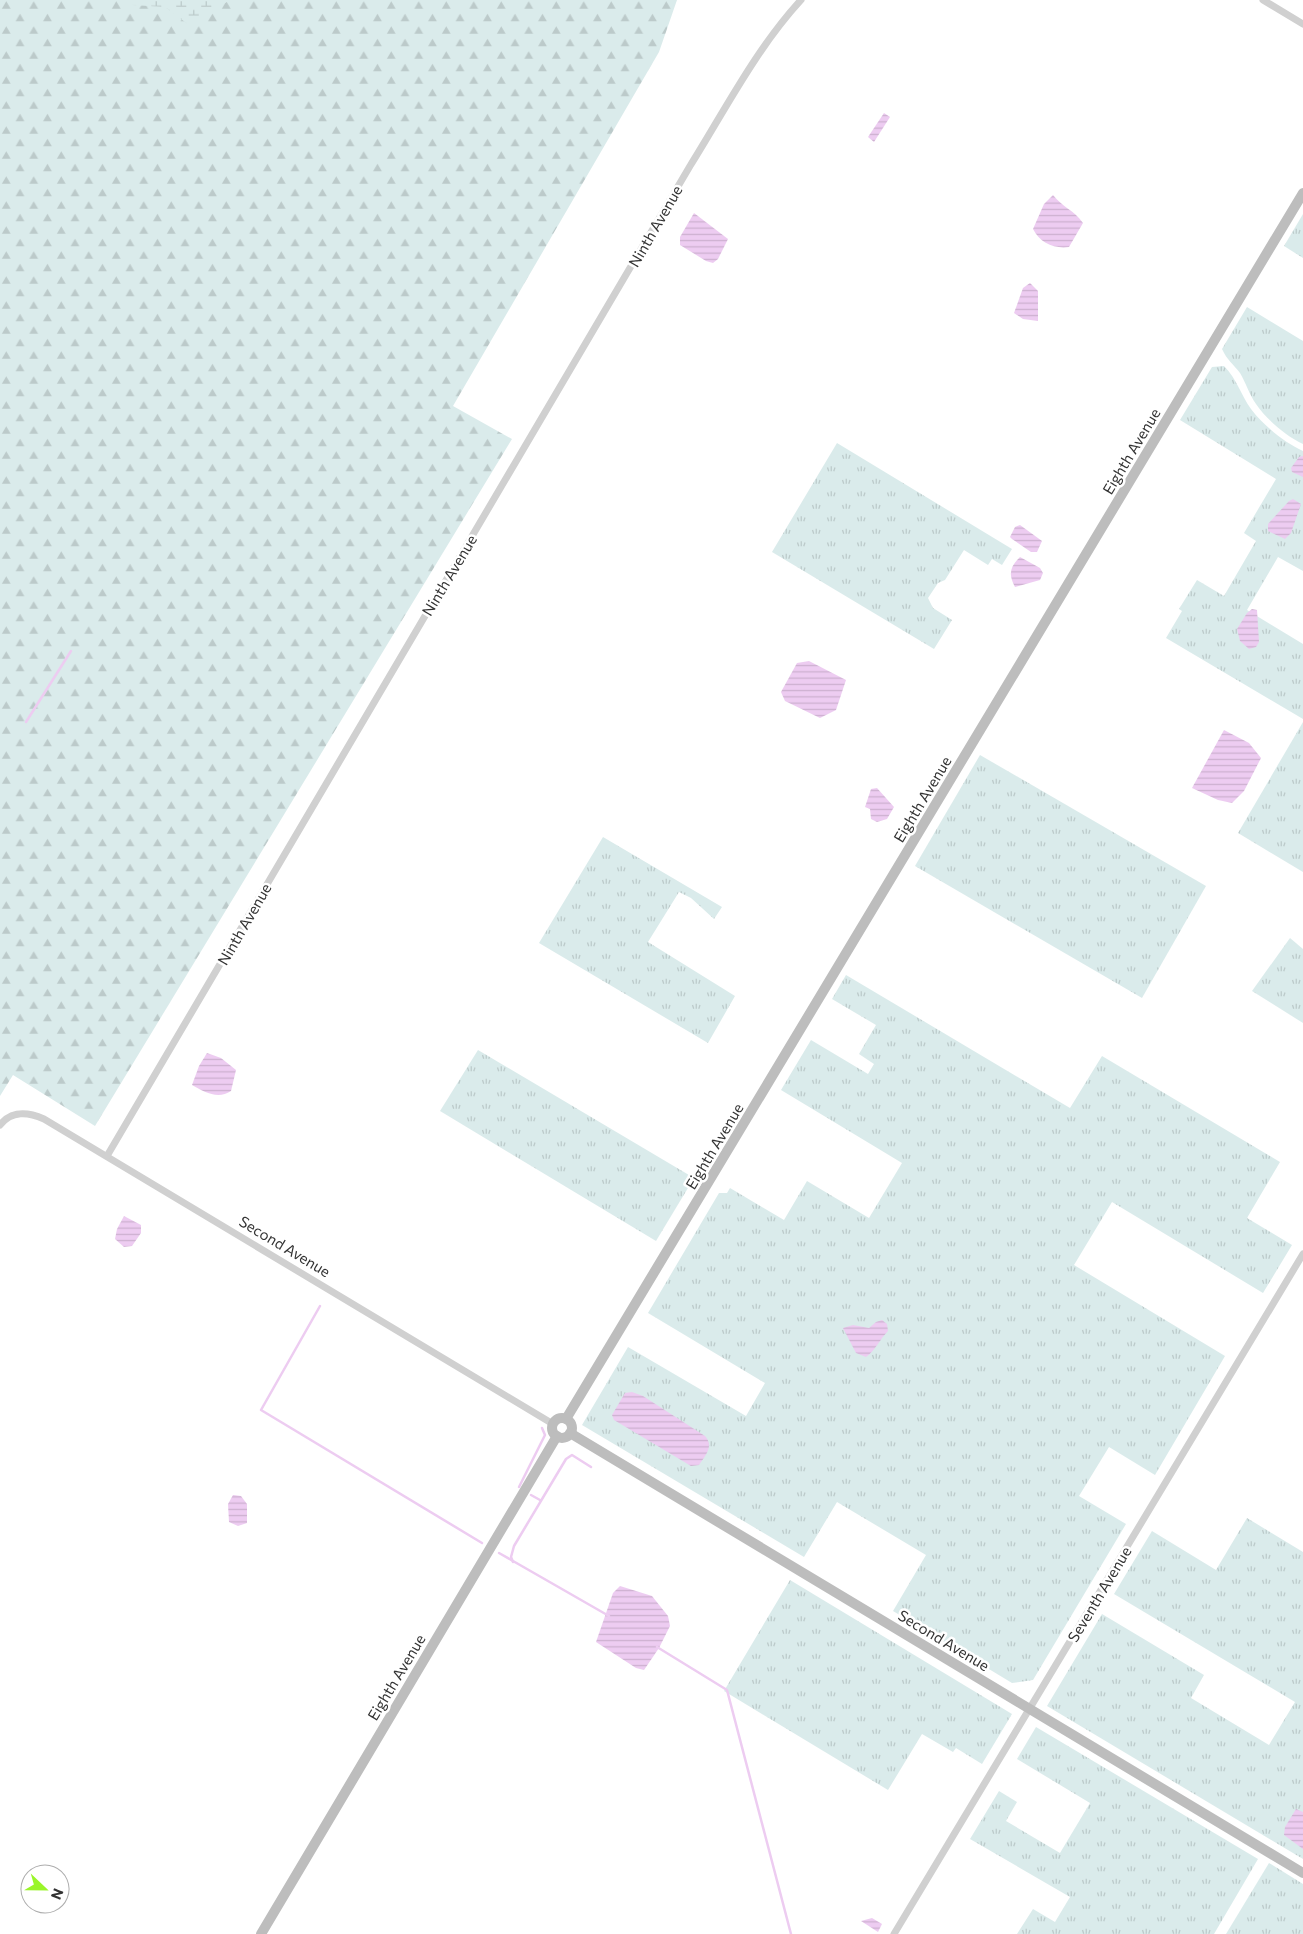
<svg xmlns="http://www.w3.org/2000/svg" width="1303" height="1934" font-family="Commissioner,sans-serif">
	<defs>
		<pattern id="grass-tufts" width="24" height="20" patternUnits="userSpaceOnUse" patternTransform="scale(1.25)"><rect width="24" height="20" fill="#daebeb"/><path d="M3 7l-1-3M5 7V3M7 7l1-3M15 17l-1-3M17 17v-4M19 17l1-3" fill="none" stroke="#bccaca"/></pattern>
		<pattern id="forest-firs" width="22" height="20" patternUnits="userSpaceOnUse" patternTransform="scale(1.25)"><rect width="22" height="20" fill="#daebeb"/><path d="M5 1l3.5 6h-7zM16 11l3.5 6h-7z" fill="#bccaca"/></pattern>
		<pattern id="wetland-marsh" width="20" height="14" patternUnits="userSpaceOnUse" patternTransform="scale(1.25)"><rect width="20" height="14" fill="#daebeb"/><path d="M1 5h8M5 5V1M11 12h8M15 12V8" fill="none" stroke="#bccaca"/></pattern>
		<pattern id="water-rules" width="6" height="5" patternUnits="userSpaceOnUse" patternTransform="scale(1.25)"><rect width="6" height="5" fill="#edccf1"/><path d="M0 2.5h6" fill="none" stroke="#ccb0cf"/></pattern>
	</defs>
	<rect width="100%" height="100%" fill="#fff"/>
	<g fill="url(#grass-tufts)">
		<path d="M1303,214V258L1284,246Z"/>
		<path d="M1247,307L1303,341V444C1286,436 1266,419 1256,404C1249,394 1246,383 1240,373C1233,364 1227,360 1222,349Z"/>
		<path d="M1224,366C1237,379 1241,395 1251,409C1264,426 1285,443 1303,451V571L1278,557L1247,610L1303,644V719L1166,638L1182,611L1179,609L1197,580L1224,596L1256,541L1244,533L1276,479L1180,420L1212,367Z"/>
		<path d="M837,443L1012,549L1002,565L992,559L988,565L964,550L945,580L938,583L928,598L933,608L952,620L934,649L772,552Z"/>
		<path d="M1303,722V872L1238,833Z"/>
		<path d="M980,755L1206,886L1142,998L915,866Z"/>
		<path d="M603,837L722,907L714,919L691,898L679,892L648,942L735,996L708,1043L539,943Z"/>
		<path d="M1290,938L1303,949V1023L1252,991Z"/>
		<path d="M846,975L1070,1108L1102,1056L1280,1162L1247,1218L1292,1245L1263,1293L1112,1202L1074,1265L1225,1356L1155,1475L1109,1447L1079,1496L1126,1524L1033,1680L1012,1683L893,1611L926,1555L837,1502L804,1557L582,1425L628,1347L746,1416L765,1383L648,1313L719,1193H727L730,1188L784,1220L807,1181L869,1218L902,1163L781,1090L811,1040L868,1074L874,1064L859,1054L876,1025L832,999Z"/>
		<path d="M478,1050L694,1178L656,1241L440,1111Z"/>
		<path d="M1247,1518L1303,1552V1859L1047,1706L1102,1614L1204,1675L1191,1698L1269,1745L1295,1702L1114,1594L1152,1531L1216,1570Z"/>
		<path d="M790,1580L1012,1714L982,1764L956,1748L953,1752L922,1734L888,1790L724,1691Z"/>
		<path d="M1036,1727L1258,1859L1214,1934H1017L1033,1909L1055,1922L1070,1897L970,1839L999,1791L1017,1802L1006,1821L1060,1853L1090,1803L1017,1759Z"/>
		<path d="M1269,1863L1303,1884V1934H1226Z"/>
	</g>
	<path fill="url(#forest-firs)" d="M0,0H677L659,52L453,406L512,439L95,1126L13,1075L0,1096Z"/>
	<path fill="url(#wetland-marsh)" d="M136,0H230L189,25L165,7L132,5Z"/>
	<g fill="url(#water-rules)">
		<path d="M884,113L890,117L874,142L868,137Z"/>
		<path d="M1053,195C1062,207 1074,210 1083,223L1069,247C1054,249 1040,243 1033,229L1044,204Z"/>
		<path d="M694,213L728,239L718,259L713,263L706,261L680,245V237Z"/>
		<path d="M1030,283L1038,291V321L1023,319L1014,313L1023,288Z"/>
		<path d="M1303,456V477L1292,472L1291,468L1299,457Z"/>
		<path d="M1293,499L1301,504L1291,533L1285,539L1268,531V524L1289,501Z"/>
		<path d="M1020,525L1042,541L1037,552H1031L1012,539L1010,537L1015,527Z"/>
		<path d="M1020,557L1040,568L1043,573L1040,580L1015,587C1008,574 1010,567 1020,557Z"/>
		<path d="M1252,609L1257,610L1259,642L1256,647L1249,649L1240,641L1237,629L1247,613Z"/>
		<path d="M809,661L846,680L836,710L820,718L785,701L781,692L797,663Z"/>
		<path d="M1224,730L1249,743L1261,758L1244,791L1232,803L1218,800L1192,788Z"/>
		<path d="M877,788L894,807L887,819L877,822L871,819L870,809L865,807L871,789Z"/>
		<path d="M207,1053L221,1058L236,1070L231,1091C218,1100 204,1092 192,1085L199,1066Z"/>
		<path d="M124,1216L141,1225V1233L132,1246L124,1247L115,1239L117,1229Z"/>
		<path d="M882,1320L887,1324L888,1331C880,1339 875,1351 866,1357L856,1353L843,1328L853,1325L869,1328L876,1322Z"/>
		<path d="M632,1392L643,1396L705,1436C714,1446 706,1455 699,1465L691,1466L614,1420L612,1415L625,1393Z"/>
		<path d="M233,1495L241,1496L247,1504V1523L238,1526L229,1522L228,1504Z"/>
		<path d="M620,1586L652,1596L668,1616L670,1626L659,1648L644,1670L636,1668L596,1642L613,1593Z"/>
		<path d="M1296,1809L1303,1812V1849L1284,1835L1285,1827Z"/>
		<path d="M872,1918L882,1924L878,1932L861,1921Z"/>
	</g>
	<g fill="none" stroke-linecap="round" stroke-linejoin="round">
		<g stroke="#edccf1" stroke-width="2.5">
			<path d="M26,722L71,651"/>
			<path d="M320,1306L261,1410L482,1543"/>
			<path d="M519,1487L545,1435L542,1428"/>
			<path d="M531,1495L540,1500"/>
			<path d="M499,1553L609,1616"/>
			<path d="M513,1562L511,1557L514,1546L566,1459L572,1455L591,1467"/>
			<path d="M657,1647L727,1690L791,1934"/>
		</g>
		<g stroke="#d0d0d0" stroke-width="7">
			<path d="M1263,0L1303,24"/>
			<path d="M0,1125C12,1110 28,1112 44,1119L553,1424"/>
			<path d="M107,1156L690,166C725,110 756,49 801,0"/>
			<path d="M894,1934L1303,1254"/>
		</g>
		<g stroke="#bdbdbd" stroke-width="10">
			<circle cx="562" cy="1428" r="10"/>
			<path d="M566,1419L1303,193"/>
			<path d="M570,1433L1303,1873"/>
			<path d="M261,1934L557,1436"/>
		</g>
	</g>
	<g text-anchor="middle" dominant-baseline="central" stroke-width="5" stroke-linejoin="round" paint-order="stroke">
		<g font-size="15" fill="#333" stroke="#fff">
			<text transform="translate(655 226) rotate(-60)">Ninth Avenue</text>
			<text transform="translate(1131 451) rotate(-59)">Eighth Avenue</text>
			<text transform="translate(449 575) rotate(-59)">Ninth Avenue</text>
			<text transform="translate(922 799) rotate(-59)">Eighth Avenue</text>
			<text transform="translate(244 924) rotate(-60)">Ninth Avenue</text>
			<text transform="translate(714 1146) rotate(-59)">Eighth Avenue</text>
			<text transform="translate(285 1246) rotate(31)">Second Avenue</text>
			<text transform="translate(1099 1594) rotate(-59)">Seventh Avenue</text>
			<text transform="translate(944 1640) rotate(31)">Second Avenue</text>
			<text transform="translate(396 1677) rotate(-59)">Eighth Avenue</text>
		</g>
	</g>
	<g transform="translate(45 1889) rotate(112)"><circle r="24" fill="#ffffff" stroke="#adadad"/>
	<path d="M0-4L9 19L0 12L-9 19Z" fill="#9af52a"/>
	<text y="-8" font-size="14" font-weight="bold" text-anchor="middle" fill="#333333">N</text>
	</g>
</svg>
